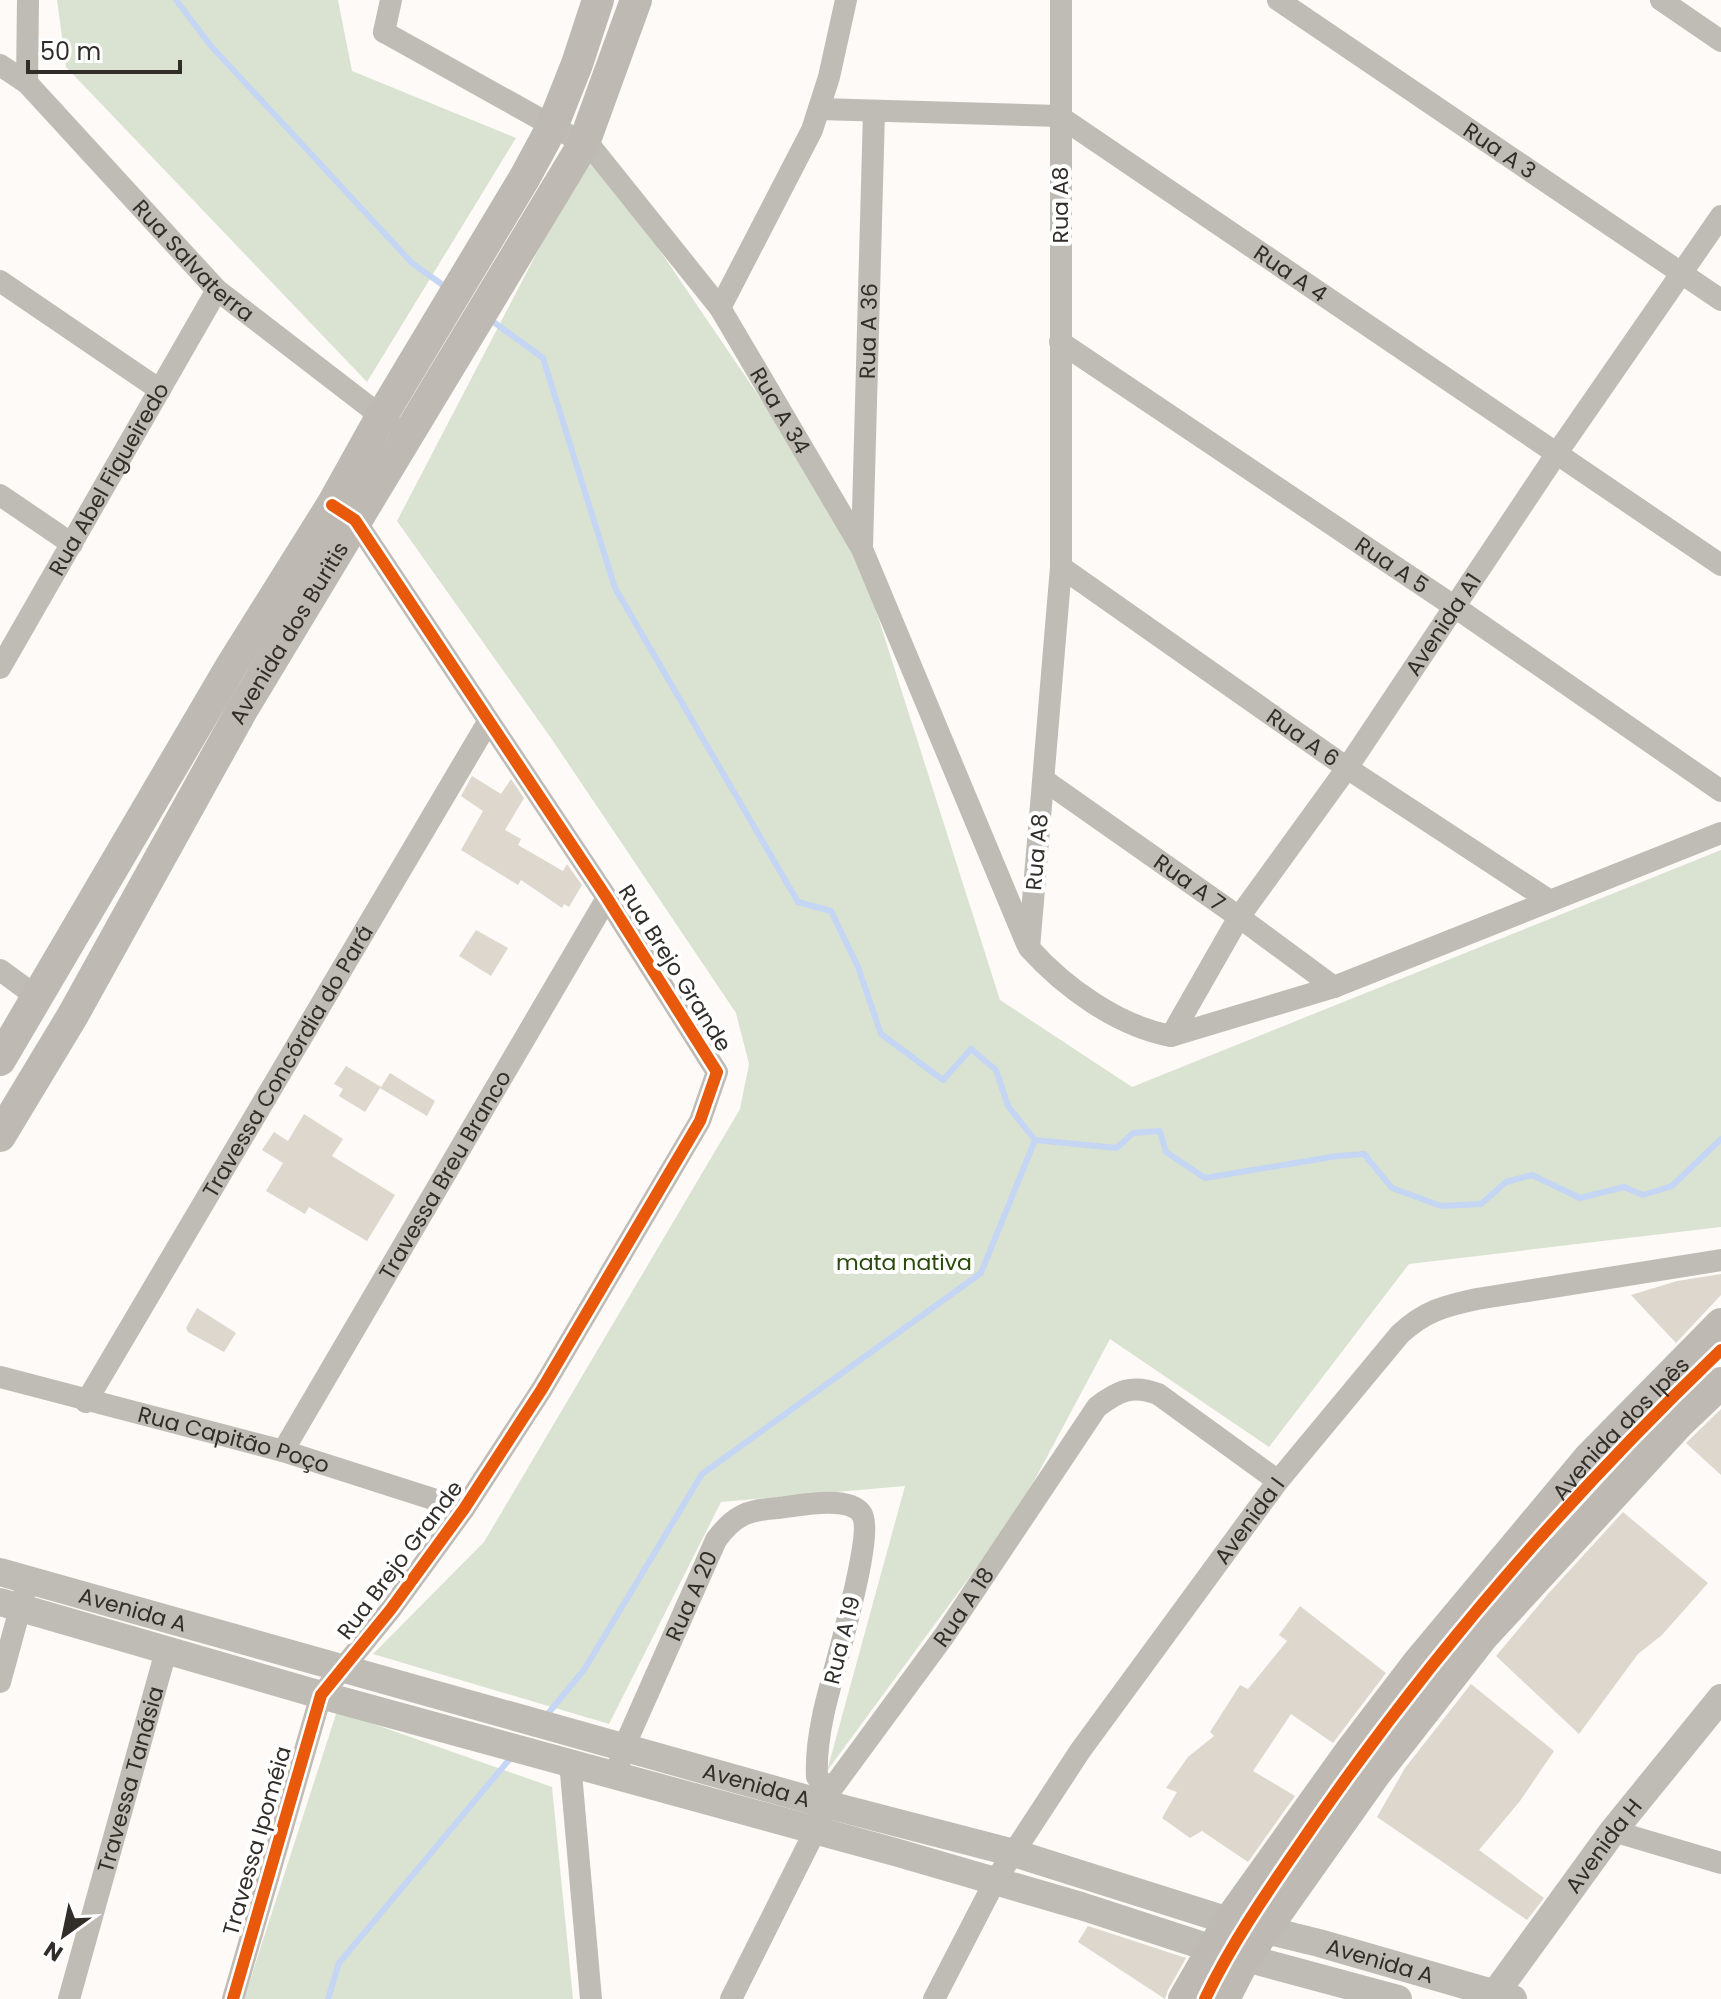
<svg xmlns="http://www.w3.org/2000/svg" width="1721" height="1999" font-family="Poppins,sans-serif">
	<rect width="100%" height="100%" fill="#fdfaf7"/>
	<g fill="#dae3d1">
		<path d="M57,0H338L352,71L516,138L367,382L66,67Z"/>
		<path d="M591,149L851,532L1000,1000L1132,1087L1721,850V1227L1409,1264L1269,1447L1110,1339L1018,1511L827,1771L905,1486L721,1502L609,1724L373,1654L484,1542L740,1109L749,1064L736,1013L551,738L397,521Z"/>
		<path d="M337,1711L552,1787L573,1999H244Z"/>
	</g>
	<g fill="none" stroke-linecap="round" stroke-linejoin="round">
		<g stroke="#c4d6f3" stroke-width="6">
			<path d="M176,0L211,46L412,263L447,288"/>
			<path d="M488,318L543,358L615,588L798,902L831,911L858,967L881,1034L943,1080L971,1049L996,1070L1008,1106L1035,1140L1117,1148L1133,1133L1160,1131L1166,1152L1205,1178L1337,1156L1364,1154L1392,1188L1441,1206L1481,1204L1506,1182L1532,1175L1580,1198L1624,1187L1643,1195L1672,1186L1721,1139"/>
			<path d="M546,1716L584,1670L702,1474L981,1273L1035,1140"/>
			<path d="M328,1999L339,1963L513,1755"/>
		</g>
	</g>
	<g fill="#ded7ce">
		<path d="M472,776L501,794L511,779L524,798L505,830L521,839L518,845L563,871L567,864L582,885L569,907L564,904L562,908L521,880L518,885L461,850L483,811L461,796Z"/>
		<path d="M476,930L508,948L491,976L459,956Z"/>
		<path d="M346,1066L381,1087L390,1073L435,1101L427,1116L380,1088L365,1112L339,1096L343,1089L334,1084Z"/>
		<path d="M304,1114L343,1139L332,1156L395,1195L367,1241L309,1207L305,1214L266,1191L283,1163L262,1150L274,1132L288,1141Z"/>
		<path d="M1721,1274V1295L1676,1343L1631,1295L1677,1281Z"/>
		<path d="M197,1308L236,1333L224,1352L188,1332L186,1328Z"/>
		<path d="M1721,1409V1475L1686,1443Z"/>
		<path d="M1623,1512L1708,1583L1662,1635L1638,1654L1579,1734L1496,1656L1548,1594Z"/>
		<path d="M1300,1606L1386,1673L1333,1743L1291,1714L1253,1771L1295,1796L1248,1862L1202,1831L1190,1838L1162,1818L1177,1792L1166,1788L1188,1757L1214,1736L1210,1732L1240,1685L1248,1689L1287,1641L1279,1635Z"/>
		<path d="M1471,1684L1554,1751L1520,1801L1479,1850L1544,1898L1527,1920L1377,1817L1405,1768Z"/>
		<path d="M1088,1926L1186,1958L1168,1990L1165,1999L1078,1942Z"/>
	</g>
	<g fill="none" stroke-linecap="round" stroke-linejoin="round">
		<g stroke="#bfbbb5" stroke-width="22">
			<path d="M1061,0V567L1029,948C1065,988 1118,1026 1171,1036L1334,987L1721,833"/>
			<path id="s1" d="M1278,0L1721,300"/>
			<path d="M1661,0L1721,41"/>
			<path id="s2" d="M384,32L592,148L720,308L862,549L1027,944"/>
			<path d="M384,32L391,0"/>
			<path id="s3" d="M0,65L27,83L217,290L390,423"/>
			<path d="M27,83L28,0"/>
			<path id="s4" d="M819,109L1059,116L1721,565"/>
			<path d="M0,281L160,390"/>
			<path d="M720,308L812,130L829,77L846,0"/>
			<path id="s5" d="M1060,342L1455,607L1721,791"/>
			<path d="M0,495L72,544"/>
			<path id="s6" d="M862,547L874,112"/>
			<path id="s7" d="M1061,567L1347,768L1550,901"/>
			<path id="s8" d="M0,668L217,290"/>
			<path id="s9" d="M1044,780L1239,917L1334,987"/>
			<path d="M0,970L37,997"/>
			<path id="s10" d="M1171,1036L1239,917L1347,768L1557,453L1721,216"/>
			<path id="s11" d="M0,1377L283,1451L464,1509"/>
			<path id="s12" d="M86,1402L488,722"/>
			<path id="s13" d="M283,1451L607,898"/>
			<path d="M0,1682L24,1594"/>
			<path id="s14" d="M620,1761L624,1747L716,1540C734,1515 748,1510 778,1508C798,1506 847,1495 861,1513C877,1533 829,1683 823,1716C819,1735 816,1757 817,1777L830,1791"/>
			<path d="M570,1762L591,1999"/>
			<path d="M1613,1831L1721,1863"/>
			<path id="s15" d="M69,1999L166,1651"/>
			<path d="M233,1999L321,1695L391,1609L464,1509L542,1389L700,1121L717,1072L607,898L355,520L348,515"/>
			<path id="s16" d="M731,1999L815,1831L830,1791L944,1636L1097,1407C1118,1391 1132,1384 1158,1394L1278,1481"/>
			<path id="s17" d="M934,1999L995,1881L1080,1751L1278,1481L1400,1334C1425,1311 1444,1306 1477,1299L1721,1260"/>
		</g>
		<g stroke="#bfbbb5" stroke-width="28">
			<path id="s18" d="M0,1572L825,1804L1014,1853L1229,1921L1319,1943L1513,1999"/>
			<path d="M0,1602L321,1695L895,1852L1081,1906L1213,1949L1398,1999"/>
			<path id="s19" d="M1491,1999L1613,1831L1721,1698"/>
		</g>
		<g stroke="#beb9b3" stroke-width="32">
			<path d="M0,1060L230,668L332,505L381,417L525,177L552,127L577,64L598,0"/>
			<path id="s20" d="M0,1136L73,1015L242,710L584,143L636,0"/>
			<path id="s21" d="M1184,1999L1229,1921L1350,1752L1418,1663L1589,1458L1721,1324"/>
			<path d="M1224,1999L1245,1958L1375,1774L1483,1636L1679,1423L1721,1383"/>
		</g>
		<g stroke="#fff" stroke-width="17">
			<g id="cycleway">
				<path d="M233,1999L321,1695L391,1609L464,1509L542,1389L700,1121L717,1072L607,898L355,520L332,505"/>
				<path d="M1205,1999C1235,1936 1275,1881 1314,1824C1433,1652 1571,1494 1721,1350"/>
			</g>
		</g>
		<use href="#cycleway" stroke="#e8590c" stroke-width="12"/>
	</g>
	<g text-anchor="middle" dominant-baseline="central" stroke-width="8" stroke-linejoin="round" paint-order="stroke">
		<g font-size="22" fill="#312d28" stroke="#fff">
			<text stroke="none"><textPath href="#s1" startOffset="268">Rua A 3</textPath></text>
			<text transform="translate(1060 205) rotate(-90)">Rua A8</text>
			<text stroke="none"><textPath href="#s3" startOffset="276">Rua Salvaterra</textPath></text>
			<text stroke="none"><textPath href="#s4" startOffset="520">Rua A 4</textPath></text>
			<text stroke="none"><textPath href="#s6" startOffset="216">Rua A 36</textPath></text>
			<text stroke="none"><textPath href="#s2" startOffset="562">Rua A 34</textPath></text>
			<text stroke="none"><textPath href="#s8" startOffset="218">Rua Abel Figueiredo</textPath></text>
			<text stroke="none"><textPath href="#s5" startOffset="400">Rua A 5</textPath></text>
			<text stroke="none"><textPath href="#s10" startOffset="494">Avenida A1</textPath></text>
			<text stroke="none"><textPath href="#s20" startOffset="580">Avenida dos Buritis</textPath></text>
			<text stroke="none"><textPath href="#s7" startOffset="296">Rua A 6</textPath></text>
			<text transform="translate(1037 852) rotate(-85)">Rua A8</text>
			<text stroke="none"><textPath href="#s9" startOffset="178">Rua A 7</textPath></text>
			<text transform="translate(675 968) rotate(58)">Rua Brejo Grande</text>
			<text stroke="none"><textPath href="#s12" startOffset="396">Travessa Concórdia do Pará</textPath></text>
			<text stroke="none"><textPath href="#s13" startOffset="320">Travessa Breu Branco</textPath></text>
			<text stroke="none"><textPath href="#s21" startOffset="720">Avenida dos Ipês</textPath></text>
			<text stroke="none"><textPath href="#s11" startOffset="242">Rua Capitão Poço</textPath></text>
			<text stroke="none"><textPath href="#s17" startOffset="574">Avenida I</textPath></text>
			<text transform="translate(400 1560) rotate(-53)">Rua Brejo Grande</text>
			<text stroke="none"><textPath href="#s14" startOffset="180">Rua A 20</textPath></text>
			<text stroke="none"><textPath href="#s16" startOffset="458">Rua A 18</textPath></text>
			<text stroke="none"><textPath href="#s18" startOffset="138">Avenida A</textPath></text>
			<text transform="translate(842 1640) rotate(-76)">Rua A 19</text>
			<text stroke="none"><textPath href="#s15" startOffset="228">Travessa Tanásia</textPath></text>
			<text stroke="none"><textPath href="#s18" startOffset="786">Avenida A</textPath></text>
			<text transform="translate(257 1841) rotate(-74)">Travessa Ipoméia</text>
			<text stroke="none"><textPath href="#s19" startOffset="190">Avenida H</textPath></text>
			<text stroke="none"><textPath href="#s18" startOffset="1434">Avenida A</textPath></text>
		</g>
		<g font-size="22" fill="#284a0b" stroke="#fff">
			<text x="904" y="1262">mata nativa</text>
		</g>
	</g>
	<g transform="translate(64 1935) rotate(213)" stroke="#ffffff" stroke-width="6" paint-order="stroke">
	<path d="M0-6L14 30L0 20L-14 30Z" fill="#312d28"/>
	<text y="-12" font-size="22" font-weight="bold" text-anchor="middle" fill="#312d28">N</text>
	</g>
	<path d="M28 60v12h152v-12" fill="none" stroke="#312d28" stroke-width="4"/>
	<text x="40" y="60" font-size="24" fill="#312d28" stroke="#ffffff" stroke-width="6" paint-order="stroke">50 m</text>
</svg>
